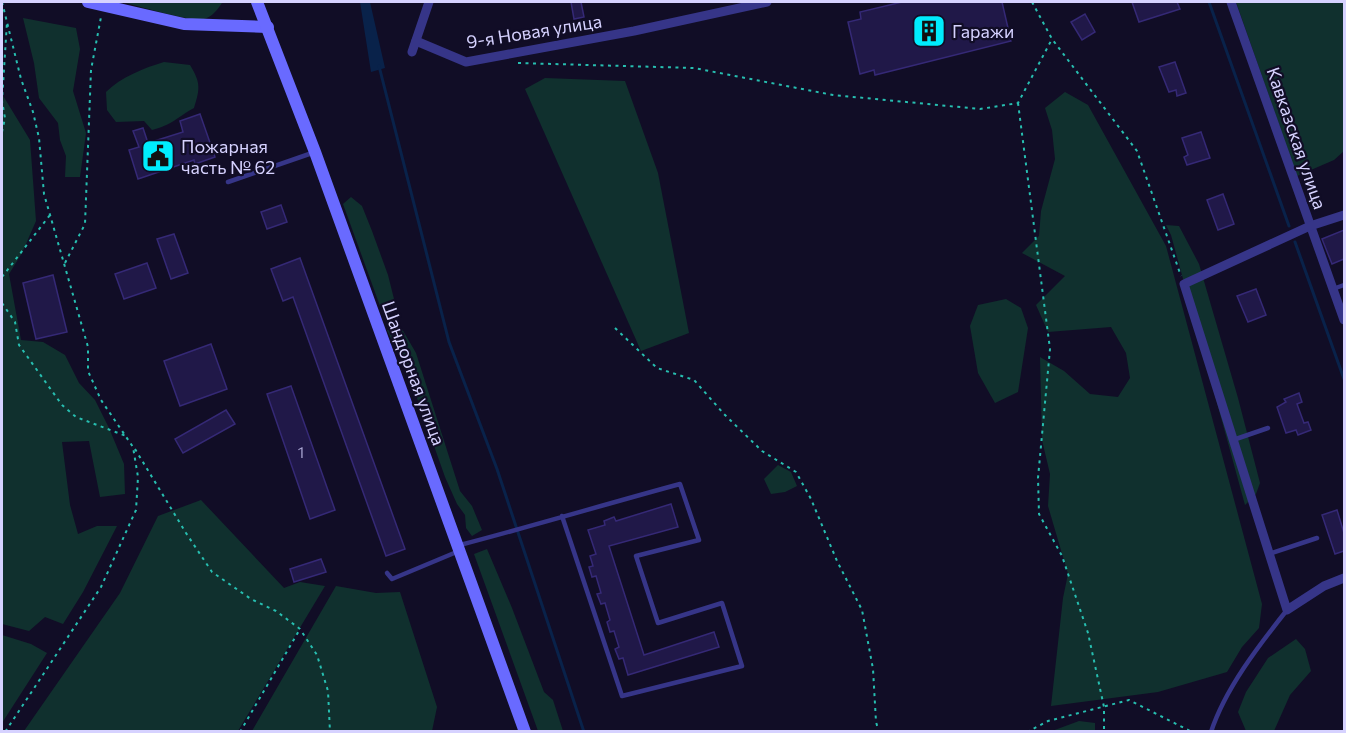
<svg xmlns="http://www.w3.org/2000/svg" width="1346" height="733" font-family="Commissioner,sans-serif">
	<rect width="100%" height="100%" fill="#110d26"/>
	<g fill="#10302e">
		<path d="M122,2H222V3C218,9 212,17 204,19C189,22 139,6 122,2Z"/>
		<path d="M1236,2H1344V151L1334,160L1297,176Z"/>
		<path d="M23,18L76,28L80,49L73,91L86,133L80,177H65L66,156L60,140L58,123L39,98L34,63Z"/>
		<path d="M164,62L190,65C201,83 200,89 194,108C176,118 172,125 152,130L144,121L116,122L107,110L106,92C121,77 144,68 164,62Z"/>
		<path d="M545,78L625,81L658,173L689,333L641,351L525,89Z"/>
		<path d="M1065,92L1088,105L1166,246L1262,604L1259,628L1242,647L1227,672L1158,692L1051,706L1063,598L1068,574L1048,506L1050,474L1042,440L1040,357L1064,371L1090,394L1118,397L1130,378L1126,353L1111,327L1048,332L1036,305L1065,276L1022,253L1039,236L1041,211L1055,159L1052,130L1045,108Z"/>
		<path d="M2,94L30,140L36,221L22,253L9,274L21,340L43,342L65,355L79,383L95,400L109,428L124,464L125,494L100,497L89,441L62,442L70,505L78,534L97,526H117L83,592L63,624L45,617L29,631L2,624Z"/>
		<path d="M351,197L362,206L372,231L388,275L394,299L386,306H380L343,204Z"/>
		<path d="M1166,225L1179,226L1199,264L1238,398L1260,483L1256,494L1245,505L1171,235Z"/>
		<path d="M1006,299L1021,308L1028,328L1018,392L995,403L978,373L970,326L978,305Z"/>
		<path d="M402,329L416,353L460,491L472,506L482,530L472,536L466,528L465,515L457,504L445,477L411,381L387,330Z"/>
		<path d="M778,465L791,472L797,486L785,492L771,494L764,479Z"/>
		<path d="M201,500L284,588L300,582L325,586L238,731H24L120,593L158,516Z"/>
		<path d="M487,549L512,608L544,692L553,700L563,731H538L474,554Z"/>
		<path d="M336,586L376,593L400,592L437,707L432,731H252Z"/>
		<path d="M2,635L31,644L47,653L2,723Z"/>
		<path d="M1296,639L1305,649L1311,671L1290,695L1274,731H1246L1238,712L1246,692L1268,658Z"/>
		<path d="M1079,721L1095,723V731H1052Z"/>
	</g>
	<path fill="#09224a" d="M360,2H370L385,68L371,72Z"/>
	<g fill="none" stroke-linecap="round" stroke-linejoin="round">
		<g stroke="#09224a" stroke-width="3">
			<path d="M1209,2L1289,226"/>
			<path d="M379,66L449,342L497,469L584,732"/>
			<path d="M1295,242L1344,379"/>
		</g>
	</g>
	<g fill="#201848" stroke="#352976" stroke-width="1.5">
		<path d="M571,2H581L584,17L574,19Z"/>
		<path d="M902,2H1002L1011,41L875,75L874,70L860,74L848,22L861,19L860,12Z"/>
		<path d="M1132,2H1177L1180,9L1139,22Z"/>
		<path d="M1085,14L1095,32L1082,40L1071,22Z"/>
		<path d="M1175,62L1186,93L1177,96L1176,90L1169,92L1159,67Z"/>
		<path d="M200,114L215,157L195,164L194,160L138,179L129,150L139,147L133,131L143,128L148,143L183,132L180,121Z"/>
		<path d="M1201,132L1210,158L1187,165L1184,157L1188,155L1182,138Z"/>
		<path d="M1223,194L1234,224L1218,230L1207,200Z"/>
		<path d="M281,205L287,222L267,229L261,212Z"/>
		<path d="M1344,230V259L1332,264L1322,239Z"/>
		<path d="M174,234L188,273L171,279L157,239Z"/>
		<path d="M300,258L405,549L386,556L293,297L283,301L271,269Z"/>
		<path d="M147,263L156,288L124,299L115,274Z"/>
		<path d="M53,275L67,332L36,339L23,283Z"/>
		<path d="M1256,289L1266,315L1248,322L1237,296Z"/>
		<path d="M211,344L227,389L180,406L164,361Z"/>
		<path d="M291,386L335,510L310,519L267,394Z"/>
		<path d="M1299,393L1302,402L1297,404L1304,423L1308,422L1311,430L1298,435L1296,430L1286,433L1277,407L1286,402L1284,399Z"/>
		<path d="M226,410L235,424L183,453L175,439Z"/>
		<path d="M671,504L678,527L609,546L644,655L714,632L719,647L628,675L623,658L619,659L615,649L619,647L614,631L610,632L607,622L610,620L605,603L601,604L597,594L601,593L596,576L592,577L589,567L593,566L590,556L596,554L588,530L605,525L604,521L614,517L616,521Z"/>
		<path d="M1337,510L1344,533V551L1335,554L1322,515Z"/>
		<path d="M321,559L326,572L294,582L290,569Z"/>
	</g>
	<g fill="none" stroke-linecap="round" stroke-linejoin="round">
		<g stroke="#27beb0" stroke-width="2" stroke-dasharray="3 4.5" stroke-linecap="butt">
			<path d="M2,2L21,79L33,112L39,138L44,194L88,347V371L101,400L133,447L138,477L136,510L101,587L5,732"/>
			<path d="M1032,2L1052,39L1137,151L1181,276"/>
			<path d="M518,63L694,68L833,95L980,109L1018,103L1052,39"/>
			<path d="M1018,103L1050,349L1038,478L1039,514L1062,556L1088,633L1104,707V732"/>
			<path d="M2,132L5,118L2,101L7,22"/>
			<path d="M65,263L85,224L91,70L101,17"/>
			<path d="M2,277L50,215"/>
			<path d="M2,303L15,322L19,345L62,405L76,417L126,436"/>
			<path d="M615,328L657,368L694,380L724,414L762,451L796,472L811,499L837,561L862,610L873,669L876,722L879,732"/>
			<path d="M135,449L186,533L212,572L251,599L276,611L300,629L317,655L328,691L330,732"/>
			<path d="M240,732L300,629"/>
			<path d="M1027,732L1048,721L1129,700L1192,732"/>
		</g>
		<g stroke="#363588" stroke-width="4.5">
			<path d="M228,182L315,152"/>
			<path d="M1333,289L1344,285"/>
			<path d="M1233,440L1268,428"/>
			<path d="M460,545C533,526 606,504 680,484L699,540L636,556L658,623L722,603L742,666L622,696L562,516"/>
			<path d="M1269,554L1317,538"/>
			<path d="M387,573L392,579L459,551"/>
			<path d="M1211,732C1225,689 1259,645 1287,610"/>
		</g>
		<g stroke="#363588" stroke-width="9">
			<path d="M1231,2L1344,320"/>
			<path d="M416,41L466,62L634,31L767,2"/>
			<path d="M412,52L429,2"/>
			<path d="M1344,215L1310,226L1184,284L1287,610L1324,586L1344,578"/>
		</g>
		<g stroke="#696aff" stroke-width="12">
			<path d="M88,2L184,24L268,27"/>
			<path d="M257,2L315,152L525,732"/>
		</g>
	</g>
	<defs>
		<g id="building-square" transform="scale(1.725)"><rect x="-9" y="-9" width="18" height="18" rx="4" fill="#00ecfd" stroke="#110d26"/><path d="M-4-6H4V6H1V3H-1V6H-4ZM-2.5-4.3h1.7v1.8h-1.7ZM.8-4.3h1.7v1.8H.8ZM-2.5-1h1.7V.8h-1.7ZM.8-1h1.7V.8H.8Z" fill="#111"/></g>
		<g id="civic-square" transform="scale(1.725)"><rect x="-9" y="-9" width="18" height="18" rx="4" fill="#00ecfd" stroke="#110d26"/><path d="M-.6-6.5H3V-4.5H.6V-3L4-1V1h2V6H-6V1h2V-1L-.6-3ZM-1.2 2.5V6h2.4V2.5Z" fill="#111"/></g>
	</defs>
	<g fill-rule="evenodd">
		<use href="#building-square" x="929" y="31"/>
		<use href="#civic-square" x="158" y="156"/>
	</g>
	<g text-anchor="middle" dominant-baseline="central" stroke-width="4.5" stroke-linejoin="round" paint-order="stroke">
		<g font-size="15" fill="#a8a4d1">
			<text x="301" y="452">1</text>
		</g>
		<g font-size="18" fill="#d6d2ff" stroke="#110d26">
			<text transform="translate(534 31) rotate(-9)">9-я Новая улица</text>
			<text transform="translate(1297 138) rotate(71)">Кавказская улица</text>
			<text transform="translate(414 373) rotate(70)">Шандорная улица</text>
		</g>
		<g font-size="18" fill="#d6d2ff" stroke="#110d26" text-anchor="start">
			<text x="952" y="31">Гаражи</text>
			<text x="181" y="146">Пожарная<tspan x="181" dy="21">часть № 62</tspan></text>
		</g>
	</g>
	<rect width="1346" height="733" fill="none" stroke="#d6d2ff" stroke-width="6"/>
</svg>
